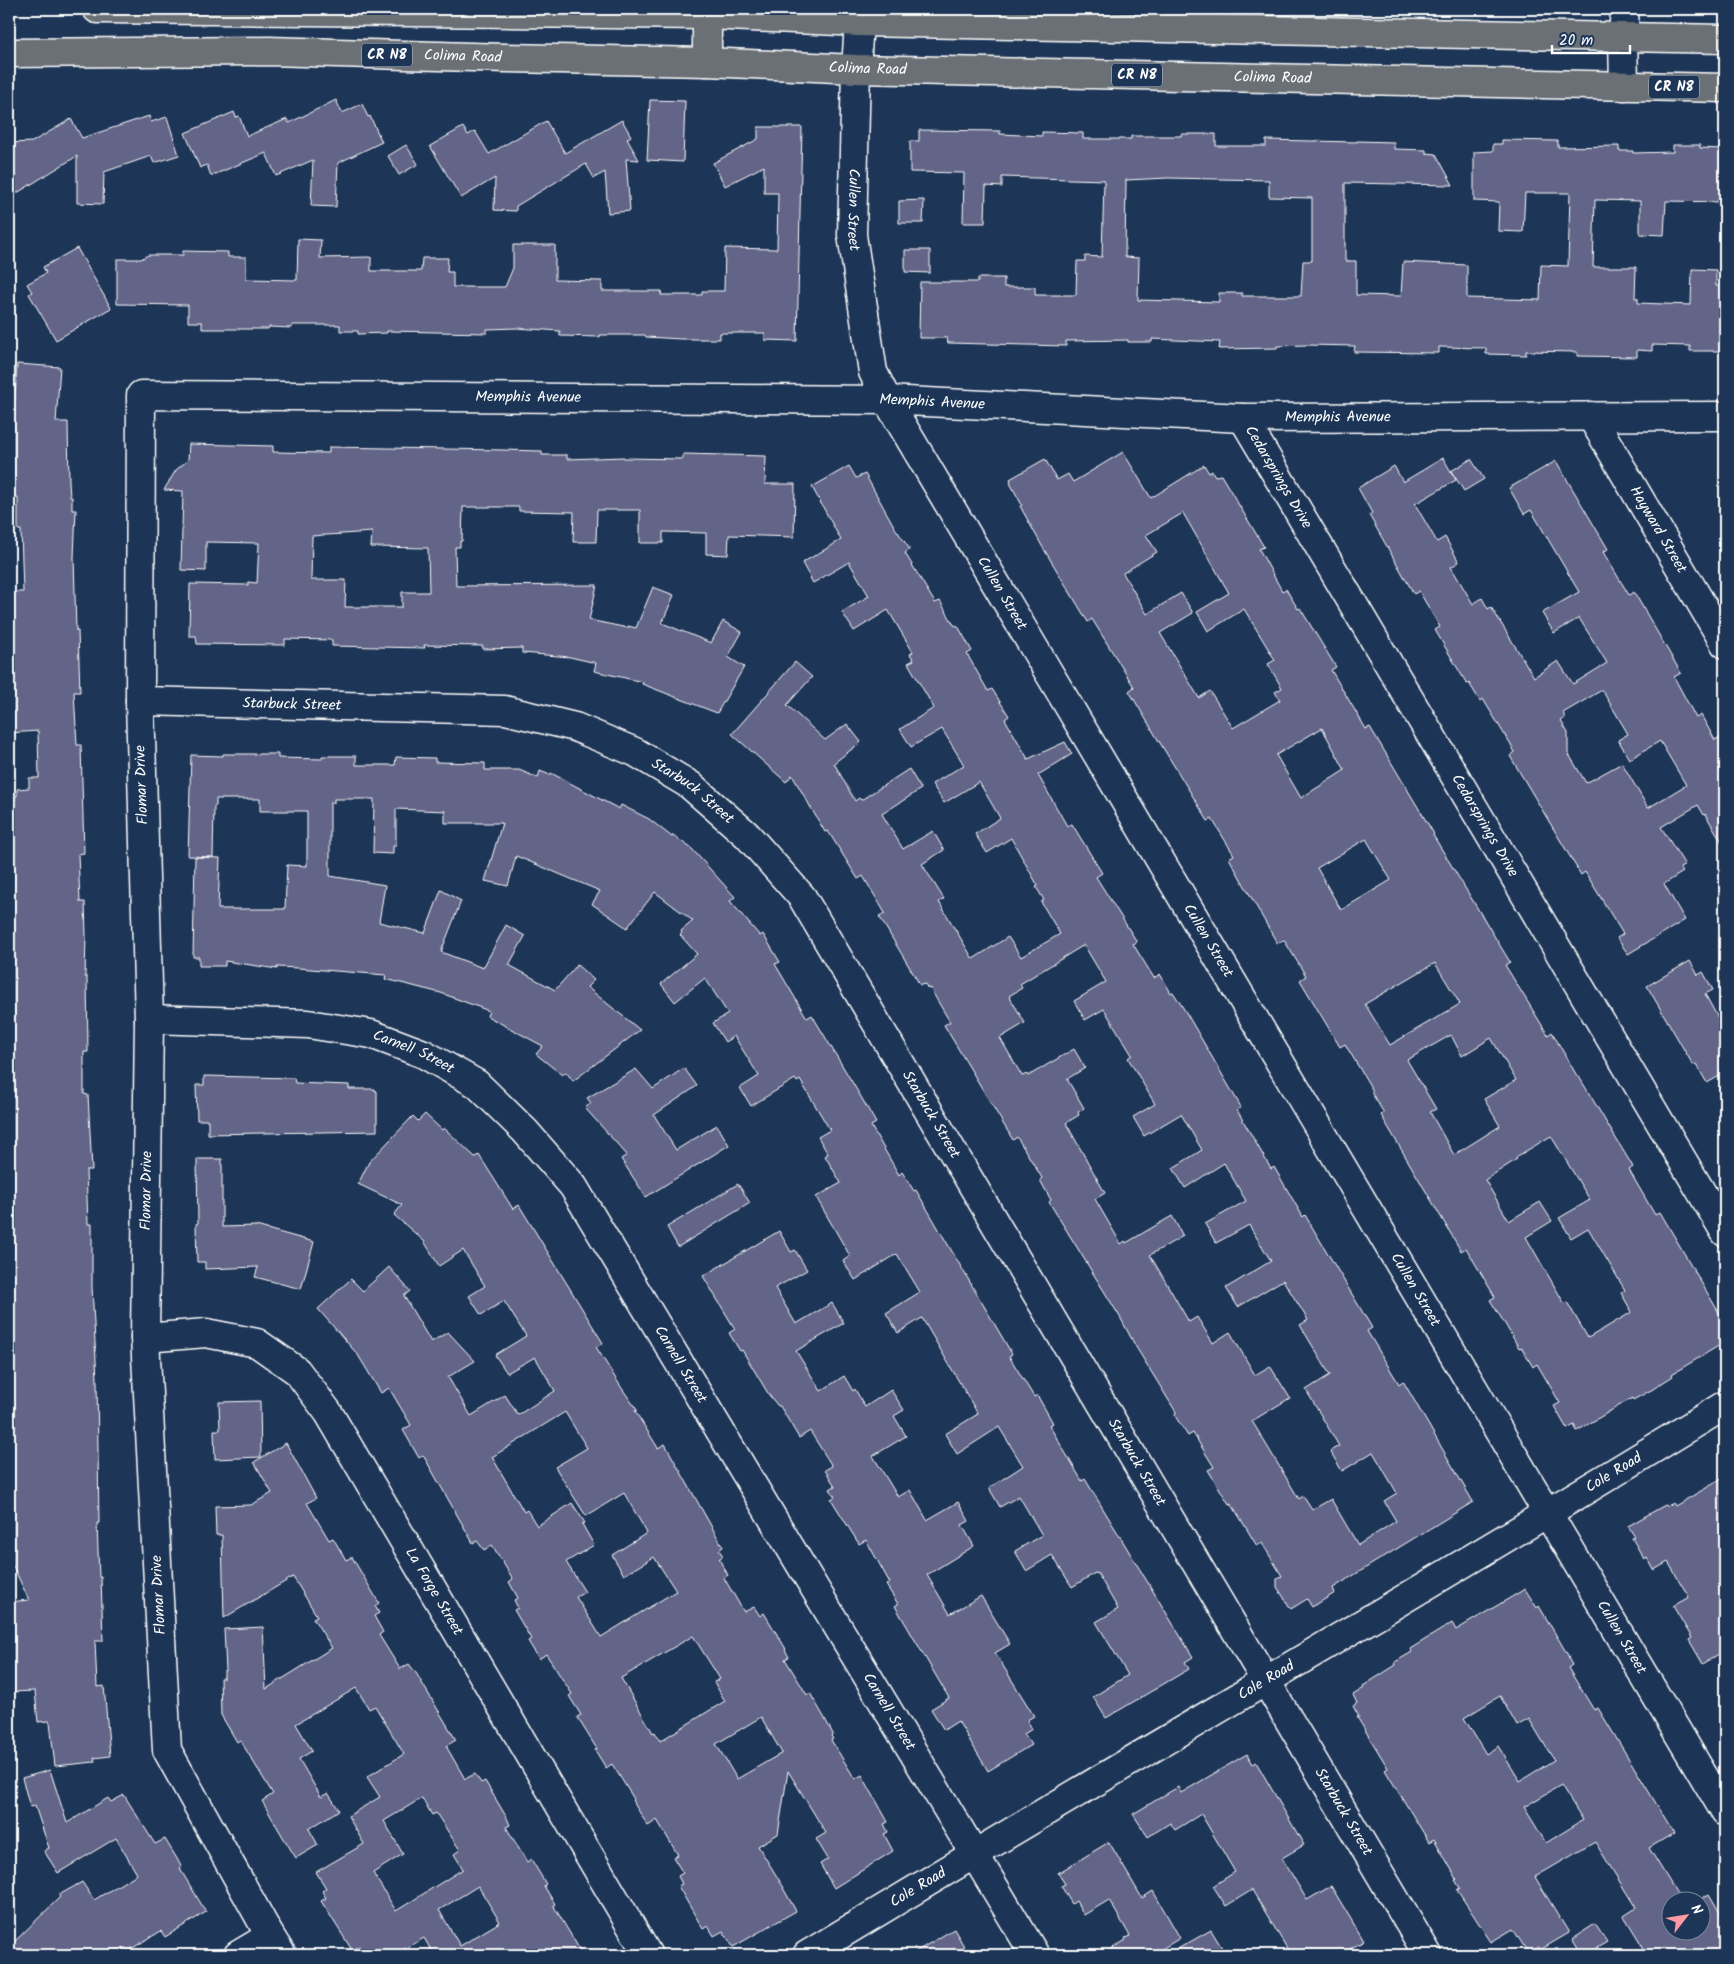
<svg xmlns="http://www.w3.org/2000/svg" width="1734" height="1964" font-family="Kalam,sans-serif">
	<rect width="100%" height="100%" fill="#1d3557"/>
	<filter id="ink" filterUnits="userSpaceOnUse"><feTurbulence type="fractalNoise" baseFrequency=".02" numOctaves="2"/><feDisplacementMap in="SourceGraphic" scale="10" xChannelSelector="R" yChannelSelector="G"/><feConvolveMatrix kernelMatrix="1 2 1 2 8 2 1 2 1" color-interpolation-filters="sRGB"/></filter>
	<g filter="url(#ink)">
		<g fill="#646588" stroke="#fff" fill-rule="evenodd">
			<path d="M336,100L342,113L362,104L368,117L370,116L382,142L338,163L336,207L311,206L313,160L276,176L266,153L211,176L207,165L200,168L185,133L234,112L236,117L239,116L247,136L287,119L289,123Z"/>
			<path d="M650,100L685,101L683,162L647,160Z"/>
			<path d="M149,116L151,122L167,117L179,155L154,163L151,156L104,172L103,204L77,203V156L9,198V143L32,142L71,119L82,138Z"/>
			<path d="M622,120L631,136L627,139L639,160L626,159L630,211L608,213L605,172L594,178L586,164L516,206V211L494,210L495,178L461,198L430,146L463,127L468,135L475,131L489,154L546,121L565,153Z"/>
			<path d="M758,127H802L797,341L765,340V333H720V339H681L646,337L645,335H600V337L560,336V331L517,328L487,329V333L387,331V333L358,334V331H340V325H292V328L269,327L268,329H202V322H188V305L117,304V259H141L148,255H183V251L228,252V257H246V279L297,280L298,239L321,240L320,258L371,257V271H421L422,258H448L447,272H453V287H505L513,268V245H555V280L602,281V291H662L661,295H702V291H724L725,248L777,249L778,193H764V166L725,186L713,163L758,139Z"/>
			<path d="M919,130L1000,131V134L1042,136V132L1083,133V139H1131V136H1181V134H1216V146H1266V140L1357,142V141L1394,142V149L1426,150V153L1436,154L1453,185L1345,183V261H1356V295L1401,296L1403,262L1467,265V298L1540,300L1541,265L1568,266L1570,193H1525L1523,232L1498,231L1499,202L1474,201V152L1493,151V144H1502V140L1558,141V147L1619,146V151H1633V153L1673,152V145H1700V148L1723,149V163H1725V202L1666,201L1664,235L1640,234V201L1595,200L1593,267H1636L1635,298H1638V303L1691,305L1692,269L1716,270V286H1725V351H1690V346L1652,345V351L1637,350V357L1577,356V352L1526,351V355L1486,354V348L1439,347V353L1354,352L1355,346L1306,345L1277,346V348L1219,349L1220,342L1152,339V342H1128V340L1066,341V346L948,343L947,338H919L920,282H978V278H1004V287H1035V295H1076L1077,261H1085V256L1102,257L1104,180L1002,177V187L986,186L985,223H963L964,173L910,172V141H919ZM1168,178L1269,180V197L1312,198V261H1303L1301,296H1242V293H1219V302L1138,300L1139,258L1125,257L1126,180Z"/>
			<path d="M406,145L418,164L399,175L388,156Z"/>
			<path d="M924,200L923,223H899V201Z"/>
			<path d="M77,248L111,308L56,340L29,294L32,292L27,284L46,273L43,267Z"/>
			<path d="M905,250H930V273L905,272Z"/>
			<path d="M17,364L60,367L56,422H68L69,482L70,497H72V510H76L74,557L76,631H78L80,692H74L77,745H81L84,853L78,854L80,902H85L86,935L85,977H87L88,1052H84V1094L88,1095L92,1170H86L88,1224H92V1287L97,1379L99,1523H97L99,1577H101L103,1641H95L97,1687L104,1686L110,1756L94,1758L95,1762L55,1766L50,1723L49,1721L38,1722L35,1691L11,1692L9,1624V1602L29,1600L12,1564L11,1506H9V801H15V796H17V789L29,788V778H39L38,731L9,733V710H12L9,647V592H23L21,530H18V497H9V427H13Z"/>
			<path d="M189,444L273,446V452L329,453V447L502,450L542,451V455H567V459L624,457V458L683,459V454L766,456L765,484H795L794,537L729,535L728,555L706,554V533L663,532V543H640V510H597L596,542H573L574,512L519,511V507H463L462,541H460V547H455L456,586L597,585L589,620L628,628V626L636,628L653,587L674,595L662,623L711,643L723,621L742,632L728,657L744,667L717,713L642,684L643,682L594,671L596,663L570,657L522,653V648L483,649V646L424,645L425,648L332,646V640L285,639V645L197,644L196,636H189L190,584L248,585V582L257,583L259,543L206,542V571L181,570L183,491L164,490L176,470L188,460ZM372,532L371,547L428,548L429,592H402V607H345L346,580H311L312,536Z"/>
			<path d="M1123,452L1151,498L1204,465L1209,473L1212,471L1215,476L1221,475L1264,547L1259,549L1282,591L1286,589L1298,609L1300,608L1336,667L1331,670L1366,729L1370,727L1434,834L1433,835L1510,962L1505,965L1548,1035L1552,1032L1577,1076L1578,1075L1633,1167L1629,1170L1655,1215L1660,1212L1725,1323V1342L1672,1374L1673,1376L1653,1389L1633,1400L1632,1398L1577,1431L1574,1425L1567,1429L1554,1406L1560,1403L1537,1364L1533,1367L1521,1347L1519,1348L1505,1324L1490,1300L1495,1297L1466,1248L1461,1251L1381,1115L1384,1113L1371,1092L1373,1091L1345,1044L1340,1047L1300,980L1306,976L1284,940L1277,943L1229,858L1234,855L1212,819L1208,821L1157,738L1129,691L1134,687L1092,619L1088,622L1042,546L1020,506L1022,505L1010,483L1011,482L1010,479L1045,459L1057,480L1068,474L1073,482ZM1183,513L1229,593L1197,612L1208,631L1244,609L1275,660L1268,664L1282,688L1275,692L1280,700L1233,728L1210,691L1199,698L1160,633L1193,613L1181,593L1147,614L1123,573L1157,552L1146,535ZM1322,728L1345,770L1301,798L1276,755ZM1366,839L1391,880L1341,910L1317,868ZM1435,963L1460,1004L1390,1045L1365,1004ZM1451,1035L1462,1056L1491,1038L1516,1080L1484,1099L1500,1126L1454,1155L1430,1112L1436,1109L1407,1060ZM1551,1136L1590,1200L1559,1218L1571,1238L1588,1228L1625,1290L1621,1293L1632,1312L1588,1338L1567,1302L1564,1303L1526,1237L1552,1221L1540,1202L1509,1221L1485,1180L1517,1159L1516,1157Z"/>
			<path d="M1443,458L1456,480L1415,504L1437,542L1445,537L1459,562L1451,567L1473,604L1482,598L1488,609L1491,607L1534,677L1558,661L1573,684L1607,663L1579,618L1554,633L1542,613L1579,592L1531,510L1524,514L1509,488L1556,461L1608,549L1603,552L1629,595L1634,592L1681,673L1674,677L1696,718L1701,715L1715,740L1725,734V847L1705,814L1704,815L1698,805L1661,827L1685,865L1680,868L1683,872L1664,884L1685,920L1628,954L1617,938L1623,934L1585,872L1581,875L1510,756L1515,752L1483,699L1480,701L1469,683L1467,684L1435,630L1440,627L1419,591L1414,594L1369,515L1372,513L1358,488L1394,466L1403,482ZM1602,690L1628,734L1618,740L1630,759L1660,741L1686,785L1648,808L1622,763L1586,783L1568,753V733L1561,721L1565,718L1563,713Z"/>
			<path d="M1471,459L1484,479L1464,491L1451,471Z"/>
			<path d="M849,466L856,478L865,474L895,528L909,548V550L905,553L935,603L940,601L954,625L958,626L972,651L967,654L988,691L992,689L1009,716L1005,719L1028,759L1065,742L1072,754L1038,775L1067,826L1072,824L1102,873L1096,877L1137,942L1133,944L1154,978L1160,974L1171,993L1173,992L1187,1014L1241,1107L1237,1110L1271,1169L1274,1167L1303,1217L1305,1215L1372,1328L1367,1331L1399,1384L1403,1381L1472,1500L1473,1502L1333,1588L1335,1593L1312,1607L1307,1599L1291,1609L1277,1587V1579L1282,1576L1262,1543L1257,1546L1231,1503L1229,1504L1208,1470L1214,1467L1193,1433L1188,1436L1175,1416L1176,1412L1136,1347L1120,1317L1049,1202L1051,1200L1040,1180L1042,1178L1017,1137L1013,1140L944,1025L950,1022L930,988L928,989L925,984L920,985L879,916L885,913L863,876L858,879L828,831L825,832L792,775L786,782L732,734L795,662L812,677L787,705L825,740L847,724L861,742L834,763L855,801L859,798L861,800L909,769L921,789L882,814L903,849L933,831L944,850L922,864L944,899L939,902L973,959L1008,937L1021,957L1060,934L1041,902L1044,900L1036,887L1038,886L1011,838L987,853L975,834L1000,818L979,782L944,803L932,784L964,765L942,729L911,747L900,729L934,708L908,663L914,660L910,654L913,652L888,610L854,631L842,612L869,596L849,562L813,583L802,563L841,540L812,487ZM1084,945L1106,982L1074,1001L1085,1020L1104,1009L1132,1055L1128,1058L1155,1104L1133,1117L1144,1136L1181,1114L1202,1150L1173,1168L1185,1188L1224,1163L1246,1201L1205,1224L1216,1243L1249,1225L1271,1261L1226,1288L1238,1307L1283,1280L1308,1320L1300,1325L1330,1375L1306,1390L1339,1446L1330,1451L1342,1471L1373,1452L1397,1493L1384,1501L1396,1521L1358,1545L1331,1499L1312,1510L1303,1496L1299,1499L1252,1421L1290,1398L1270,1366L1255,1375L1230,1332L1213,1343L1197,1317L1189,1322L1150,1255L1183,1236L1172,1216L1126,1243L1125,1241L1121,1244L1095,1199L1105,1193L1066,1123L1079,1115L1078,1112L1084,1108L1067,1079L1085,1068L1074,1049L1028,1076L1027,1074L1022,1076L1000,1038L1025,1023L1009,996L1022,988L1020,984Z"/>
			<path d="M223,754H278V758L322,759V756H356V765H395L396,757L435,758V762L485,763V770H519L538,778L540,771L550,775L551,773L619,809L621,805L649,819L672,837L673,835L692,849L735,897L730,901L760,936L763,934L780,962L775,964L807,1018L812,1015L861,1097L876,1123L871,1126L899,1175L902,1172L914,1191L916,1190L1012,1354L1009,1356L1034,1397L1037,1395L1053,1423L1049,1425L1082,1481L1085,1479L1193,1657L1185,1662L1189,1669L1106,1718L1093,1697L1128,1675L1096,1622L1118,1609L1098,1574L1095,1573L1072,1587L1052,1555L1026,1571L1015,1551L1042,1535L1019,1496L1000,1507L989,1488L1023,1466L999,1427L957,1454L945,1434L978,1414L922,1318L898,1333L886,1313L920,1292L897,1254L855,1280L843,1261L850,1256L816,1197L841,1183L825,1156L828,1154L818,1137L830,1130L800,1080L797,1082L795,1079L751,1106L740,1088L759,1076L734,1036L725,1042L713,1023L728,1014L705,978L675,1002L661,984L697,954L680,935L682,933L681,931L693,921L655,892L627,928L592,904L600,891L516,856L508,886L485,881L502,823H445V811L396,809V846H393V854L373,853L374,799H334V803H330V876L385,885L379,922L425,933L441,890L461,901L441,952L483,968L506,925L525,936L509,965L555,990L577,965L594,980L587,987L640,1030L573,1081L566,1072L562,1075L536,1054L543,1046L487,1016L489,1011L441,993L385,979L386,975L298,968L277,967V969L225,961V966H199V957H193L195,857L220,858L218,909H285L287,865L307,866V811H260V799H216V806H214L213,857L188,856L191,755L223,756Z"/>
			<path d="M1690,961L1698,975L1703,972L1713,990L1705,994L1725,1031V1073L1707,1083L1696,1064L1693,1065L1647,986Z"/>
			<path d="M684,1068L697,1086L654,1115L676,1150L717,1125L729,1145L646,1197L621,1159L627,1155L585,1108L591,1103L587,1098L636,1069L653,1089Z"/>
			<path d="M204,1076L294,1078L295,1083L349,1085V1089H375V1091H377V1131L208,1134V1120H197L196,1085H204Z"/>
			<path d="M425,1114L442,1130L444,1128L475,1157L479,1155L513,1209L519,1205L603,1343L596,1347L621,1387L637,1410L635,1411L658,1448L665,1444L723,1547L719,1550L723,1556L719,1559L728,1575L724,1578L744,1612L754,1607L760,1616L764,1613L786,1649L785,1650L789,1657L785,1659L807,1695L810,1693L824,1717L833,1734L831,1736L833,1739L831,1740L855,1779L862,1775L888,1822L884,1824L888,1832L884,1834L893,1851L834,1888L820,1864L828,1859L816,1839L826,1833L788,1771L778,1834L758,1846L784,1888H783L796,1911L733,1947L723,1931L714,1936L708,1926L703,1929L678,1886L682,1884L678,1876L683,1873L673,1857L678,1855L657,1820L648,1826L632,1800L634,1799L612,1764L606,1768L595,1750L597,1749L577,1717L581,1715L569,1696L572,1694L546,1654L539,1659L528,1641L531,1639L514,1610L518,1608L514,1600L518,1598L509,1582L513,1579L492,1545L484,1550L477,1541L473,1543L423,1455L419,1458L403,1430L411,1425L389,1388L381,1393L358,1355L318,1309L351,1279L363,1291L389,1267L410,1291L404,1296L431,1342L448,1332L475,1361L448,1377L471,1416L505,1395L518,1415L555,1391L535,1357L507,1373L495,1355L526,1336L504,1301L481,1315L469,1296L485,1286L463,1250L439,1266L424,1241L394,1215L402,1205L358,1184L369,1162L413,1116L418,1121ZM565,1412L587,1448L555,1467L586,1516L624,1493L647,1533L612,1555L624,1575L654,1557L676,1591L601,1637L576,1597L585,1592L566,1562L594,1545L582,1524L585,1523L572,1503L537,1526L527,1510L524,1512L492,1457ZM693,1636L720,1679L714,1682L725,1701L660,1741L655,1732L653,1733L621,1678ZM761,1717L782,1753L737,1779L716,1744Z"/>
			<path d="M197,1159H222V1227L256,1226L314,1242L301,1289L255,1277L258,1267L205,1269V1262H197L196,1224L198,1223Z"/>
			<path d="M738,1184L750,1203L678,1247L667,1227Z"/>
			<path d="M779,1231L791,1252L795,1250L807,1270L775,1288L796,1324L832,1303L844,1323L796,1351L821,1391L844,1376L853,1391L855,1389L865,1407L891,1390L904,1410L894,1416L906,1436L873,1456L898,1497L910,1490L927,1520L958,1502L969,1521L962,1525L974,1546L927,1575L950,1614L981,1596L1010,1644L995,1653L1034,1716L1027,1720L1032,1729L1024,1734L1031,1745L988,1771L958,1721L944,1730L931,1709L949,1698L895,1606L898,1604L886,1585L890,1583L866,1540L859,1544L831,1499L835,1497L830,1489L835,1486L825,1470L832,1466L810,1431L799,1438L780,1406H778L769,1395L742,1350L740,1351L729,1333L735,1329L703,1276Z"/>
			<path d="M260,1401L261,1457L215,1459L214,1430H220L219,1402Z"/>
			<path d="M286,1443L316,1498L307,1503L329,1540L333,1538L346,1560L352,1557L379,1603L375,1606L379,1613L374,1616L383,1632L379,1635L400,1669L409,1664L416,1673L456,1740L446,1746L465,1779L475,1774L481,1783L485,1781L507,1818L510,1825L506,1827L527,1862L531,1859L546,1884L544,1886L555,1904L553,1905L583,1955H434L424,1938L394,1955H364L359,1946L352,1950L321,1901L326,1898L322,1891L326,1888L316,1872L364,1844L348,1816L380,1797L367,1777L404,1754L375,1706L369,1709L356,1688L296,1724L312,1751L299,1759L321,1797L328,1793L339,1810L309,1829L318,1845L296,1858L283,1837L262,1801L273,1794L240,1740L237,1742L221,1715L220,1678H224V1670H226L224,1629L263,1627L266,1689L332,1648L313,1618L317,1616L293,1577L224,1618L222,1535H216L215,1506L251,1505L272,1493L254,1462ZM422,1798L432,1815L436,1813L460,1850L454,1854L463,1869L396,1911L373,1873L403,1854L384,1821ZM478,1886L500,1922L460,1946L439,1910Z"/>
			<path d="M1725,1477V1650L1703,1664L1689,1640L1692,1638L1673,1606L1689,1597L1668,1562L1654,1570L1647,1557L1644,1559L1632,1538L1635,1537L1628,1526L1665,1505L1666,1506L1673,1503L1675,1506Z"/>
			<path d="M1525,1589L1537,1608L1539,1606L1569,1657L1568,1658L1572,1665L1568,1668L1594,1710L1598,1708L1674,1833L1649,1848L1682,1902H1672V1932H1702V1902H1696L1709,1894L1725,1921V1955H1648L1624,1916L1636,1908L1595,1842L1535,1877L1569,1933L1540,1950L1539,1947L1528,1953L1513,1929L1491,1942L1457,1890L1460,1888L1455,1880L1457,1879L1434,1839L1429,1842L1385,1770L1388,1768L1357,1717H1359L1353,1706L1357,1703L1353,1695L1364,1688L1363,1686L1396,1665L1395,1662L1412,1652L1410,1649L1452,1623L1456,1630ZM1500,1696L1517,1726L1529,1719L1554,1760L1520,1781L1498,1746L1486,1754L1464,1718ZM1561,1785L1583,1820L1546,1843L1524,1807Z"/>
			<path d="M1247,1754L1253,1764L1256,1762L1304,1845L1282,1858L1307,1900L1331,1886L1364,1941L1339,1955H1291L1252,1890L1226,1906L1213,1886L1235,1872L1201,1814L1175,1830L1170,1823L1148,1837L1133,1814L1178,1787L1181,1793Z"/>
			<path d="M50,1770L67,1823L108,1798L111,1802L124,1795L155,1844L165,1839L182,1867L180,1869L206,1912L165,1937L161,1931L121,1955H9V1947L60,1897L59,1895L82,1882L94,1900L137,1874L116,1838L58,1873L44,1851L49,1848L35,1806L30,1807L22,1778Z"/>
			<path d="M1109,1842L1142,1898L1153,1891L1180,1938L1152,1955H1101L1126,1940L1125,1938L1130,1936L1109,1900L1084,1915L1076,1901L1072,1904L1061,1886L1065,1884L1058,1873Z"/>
			<path d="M1595,1924L1607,1942L1585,1955H1582L1572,1939Z"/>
			<path d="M954,1929L969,1955H910Z"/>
			<path d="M1211,1930L1222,1948L1210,1955H1167Z"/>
		</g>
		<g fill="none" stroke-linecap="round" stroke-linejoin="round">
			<g stroke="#fff" stroke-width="31">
				<g id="minor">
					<path id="s1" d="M859,22L856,69L852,235L873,372L887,400L1725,1812"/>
					<path d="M1624,86L1623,35L1625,9"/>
					<path id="s2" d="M1591,416L1725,644"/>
					<path id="s3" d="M1243,418L1725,1232"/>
					<path id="s4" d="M140,701L505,710L575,727L635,752L690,785L747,835L802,897L1428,1955"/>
					<path id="s5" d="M149,1019L308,1024L371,1034L424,1054L477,1084L525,1131L573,1186L1035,1955"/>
					<path id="s6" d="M145,1338L206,1333L257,1343L297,1371L328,1412L648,1955"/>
					<path d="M238,1955L270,1936"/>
					<path id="s7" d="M282,1955L270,1936L167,1750L145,1338L149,1019L140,701L141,395L887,400L1243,418L1725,416"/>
					<path id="s8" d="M807,1955C1112,1769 1422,1592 1725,1405"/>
				</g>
			</g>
			<g stroke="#fff" stroke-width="31">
				<g id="major">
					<path d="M97,9L707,15L859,22L1725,39"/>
					<path id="s9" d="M9,53L269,51L506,58L707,62L856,69L1725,88"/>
					<path d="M707,62V15"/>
				</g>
			</g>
			<use href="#minor" stroke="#1d3557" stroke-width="28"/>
			<use href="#major" stroke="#6b7074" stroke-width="28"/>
		</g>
	</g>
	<g text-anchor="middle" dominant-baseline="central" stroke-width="5" stroke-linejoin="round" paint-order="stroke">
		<g fill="#1d3557" stroke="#bbc2cd" stroke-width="1">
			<rect x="362" y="43.5" width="50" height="23" rx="4"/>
			<rect x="1112" y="63.5" width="50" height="23" rx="4"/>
			<rect x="1649" y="75.5" width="50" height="23" rx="4"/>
		</g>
		<g font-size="14" font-weight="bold" fill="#fff">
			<text x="387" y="55">CR N8</text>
			<text x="1137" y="75">CR N8</text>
			<text x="1674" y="87">CR N8</text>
		</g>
		<g font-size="15" fill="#fff" stroke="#1d3557">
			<text stroke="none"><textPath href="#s9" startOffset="454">Colima Road</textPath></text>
			<text stroke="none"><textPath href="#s9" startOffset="859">Colima Road</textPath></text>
			<text stroke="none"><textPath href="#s9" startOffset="1264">Colima Road</textPath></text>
			<text stroke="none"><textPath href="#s1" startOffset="188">Cullen Street</textPath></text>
			<text stroke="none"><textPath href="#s7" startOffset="1978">Memphis Avenue</textPath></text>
			<text stroke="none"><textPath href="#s7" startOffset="2382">Memphis Avenue</textPath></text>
			<text stroke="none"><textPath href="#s7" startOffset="2788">Memphis Avenue</textPath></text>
			<text stroke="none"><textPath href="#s3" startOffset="69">Cedarsprings Drive</textPath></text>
			<text stroke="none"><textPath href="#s2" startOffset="132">Hayward Street</textPath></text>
			<text stroke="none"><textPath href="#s1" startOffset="608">Cullen Street</textPath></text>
			<text stroke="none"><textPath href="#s4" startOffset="152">Starbuck Street</textPath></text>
			<text transform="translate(142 785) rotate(-92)">Flomar Drive</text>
			<text stroke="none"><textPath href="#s4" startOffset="572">Starbuck Street</textPath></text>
			<text stroke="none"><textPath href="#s3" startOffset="474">Cedarsprings Drive</textPath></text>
			<text stroke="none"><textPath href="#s1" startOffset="1012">Cullen Street</textPath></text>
			<text stroke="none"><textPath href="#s5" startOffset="269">Carnell Street</textPath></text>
			<text stroke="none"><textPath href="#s4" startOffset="978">Starbuck Street</textPath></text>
			<text stroke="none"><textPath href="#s7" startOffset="795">Flomar Drive</textPath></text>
			<text stroke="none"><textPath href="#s1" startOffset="1418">Cullen Street</textPath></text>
			<text stroke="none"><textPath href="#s5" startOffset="689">Carnell Street</textPath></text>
			<text stroke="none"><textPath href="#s4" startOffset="1382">Starbuck Street</textPath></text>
			<text stroke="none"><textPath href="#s8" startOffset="940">Cole Road</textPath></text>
			<text stroke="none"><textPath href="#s6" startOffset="422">La Forge Street</textPath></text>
			<text transform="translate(159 1595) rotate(-93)">Flomar Drive</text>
			<text stroke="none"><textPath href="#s1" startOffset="1822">Cullen Street</textPath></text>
			<text stroke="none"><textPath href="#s8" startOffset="535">Cole Road</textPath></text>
			<text stroke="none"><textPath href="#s5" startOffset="1094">Carnell Street</textPath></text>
			<text stroke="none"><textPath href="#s4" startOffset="1788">Starbuck Street</textPath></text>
			<text stroke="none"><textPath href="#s8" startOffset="130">Cole Road</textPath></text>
		</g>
	</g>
	<rect width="1734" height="1964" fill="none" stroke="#1d3557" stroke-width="30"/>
	<rect x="15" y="15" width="1704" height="1934" fill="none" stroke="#fff" stroke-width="2" filter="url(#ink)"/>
	<g transform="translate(1686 1916) rotate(59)"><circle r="24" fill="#1d3557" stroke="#77869a"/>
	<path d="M0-4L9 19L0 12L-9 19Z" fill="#ff9aa2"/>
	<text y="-8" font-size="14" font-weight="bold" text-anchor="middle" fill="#ffffff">N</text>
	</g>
	<path d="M1552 45v8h78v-8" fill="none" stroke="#ffffff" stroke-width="2.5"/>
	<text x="1559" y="45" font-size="15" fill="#ffffff" stroke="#1d3557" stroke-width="4" paint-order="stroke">20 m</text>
</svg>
